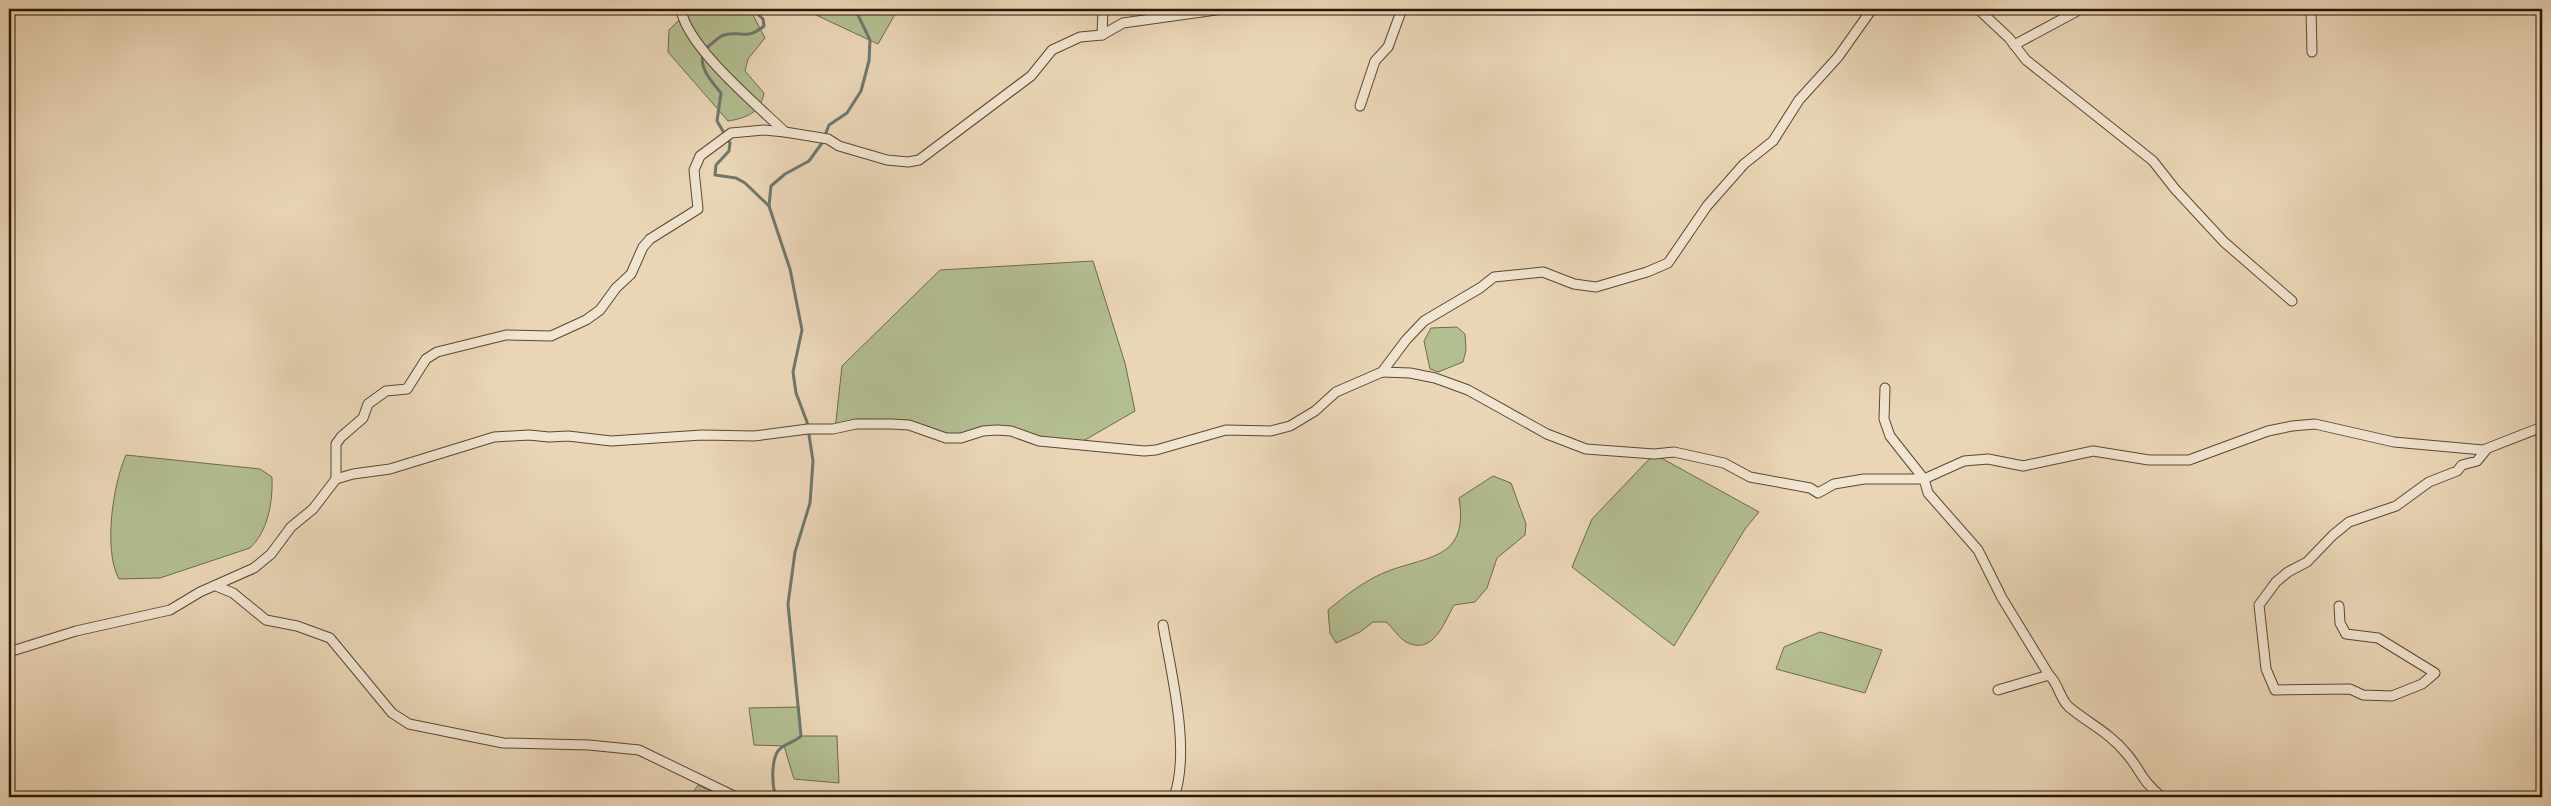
<svg xmlns="http://www.w3.org/2000/svg" width="2551" height="806" font-family="'Gentium Book Plus',serif">
	<rect width="100%" height="100%" fill="#ead6b7"/>
	<filter id="stains"><feTurbulence type="fractalNoise" baseFrequency=".004" numOctaves="4"/><feColorMatrix values="0 0 0 0 .2 0 0 0 0 .09 0 0 0 0 .02 0 0 0 .5 -.17"/></filter>
	<radialGradient id="worn" r=".72"><stop offset=".6" stop-color="#630" stop-opacity="0"/><stop offset="1" stop-color="#630" stop-opacity=".3"/></radialGradient>
	<g fill="#b3be91" stroke="#6f6a4c">
		<path d="M690,9H744L752,13L765,38L748,59L745,71L764,93C761,112 747,118 728,121L668,52L669,30Z"/>
		<path d="M803,9H898L878,44Z"/>
		<path d="M1093,261L1125,363L1135,411L1078,444L1039,441L1004,428L952,439L909,424L835,430L842,366L940,270Z"/>
		<path d="M1457,327L1465,334L1466,350L1463,362L1438,372L1430,369L1424,341L1431,328Z"/>
		<path d="M1654,454L1759,512L1745,529L1674,646L1572,567L1592,519Z"/>
		<path d="M126,455L260,469L272,477C273,502 268,531 250,548L160,578L119,579C103,550 113,484 126,455Z"/>
		<path d="M1493,476L1511,483L1526,524L1525,535L1497,558L1487,588L1475,602L1454,605C1444,623 1433,656 1406,642C1399,638 1392,627 1386,622H1373L1360,632L1336,643L1330,633L1328,610C1344,597 1360,584 1379,575C1421,555 1470,564 1459,498Z"/>
		<path d="M1820,632L1882,650L1865,693L1776,669L1784,647Z"/>
		<path d="M799,707L801,736H837L839,783L794,779L784,746L754,745L749,708Z"/>
		<path d="M698,785L711,791L713,797H690Z"/>
	</g>
	<g fill="none" stroke-linecap="round" stroke-linejoin="round">
		<g stroke="#6c786e" stroke-width="3">
			<path d="M752,9L763,19L764,26C745,41 743,30 724,35C720,36 715,41 711,44C692,59 708,78 721,93L717,121L730,143L729,151L716,165L715,175L736,178L745,183L769,206"/>
			<path d="M776,797C772,786 770,756 781,748C787,743 795,742 801,736L788,604L795,552L810,503L813,461L807,422L796,393L793,372L802,330L790,269L769,206L771,186L785,174L809,161L822,143L829,125L847,113L861,91L869,61L870,40L855,9"/>
		</g>
		<g stroke="#5b4732" stroke-width="11">
			<g id="minor">
				<path d="M681,9C686,46 757,105 785,132"/>
				<path d="M1978,9L2009,38L2026,60L2153,161L2175,189L2224,242L2292,301"/>
				<path d="M2311,9L2312,52"/>
				<path d="M1102,35L1103,9"/>
				<path d="M2014,45L2081,9"/>
				<path d="M1360,106L1375,61L1388,47L1402,9"/>
				<path d="M1382,372L1410,373L1435,378L1468,390L1547,434L1586,449L1654,454L1674,452L1724,463L1750,477L1810,488L1818,493L1834,484L1864,479H1924L1964,461L1988,459L2023,466L2093,451L2149,460H2189L2268,431L2292,426L2315,424L2394,442L2483,450L2542,427"/>
				<path d="M1885,388L1884,419L1890,436L1924,479L1928,493L1978,550L2002,598L2049,675"/>
				<path d="M336,479L353,474L390,469L494,437L529,435L549,437L568,436L611,441L702,435L754,436L808,429H833L856,424H891L909,425L946,438H961L983,431L997,430L1011,431L1039,441L1144,451L1156,450L1226,430L1271,431L1290,426L1315,411L1336,392L1382,372L1406,340L1424,321L1480,288L1494,277L1543,272L1574,284L1596,287L1647,272L1668,263L1707,206L1744,164L1773,141L1799,100L1838,57L1872,9"/>
				<path d="M216,586L233,593L266,620L297,626L330,638L392,713L409,724L503,743L589,745L639,750L736,797"/>
				<path d="M2339,606L2340,623L2346,634L2378,638L2435,673L2422,684L2392,696L2363,695L2350,689L2275,690L2266,669L2259,605L2276,582L2288,572L2307,562L2333,535L2349,522L2396,506L2429,482L2457,471L2462,465L2477,461L2486,450"/>
				<path d="M1163,625C1171,673 1191,750 1174,797"/>
				<path d="M9,652L76,631L170,610L200,592L254,568L271,554L291,527L313,509L336,479V444L341,437L363,418L368,404L386,391L407,389L426,359L437,352L506,335L551,336L586,320L600,310L616,288L631,274L643,247L650,239L698,209L694,170L700,156L731,133L764,130L785,132L828,139L839,146L887,160L908,162L919,160L1031,76L1052,50L1080,37L1102,35L1123,23L1223,9"/>
				<path d="M1998,690L2049,675C2059,684 2059,698 2069,707C2088,723 2110,733 2126,753C2141,770 2141,781 2162,797"/>
			</g>
		</g>
		<use href="#minor" stroke="#f1e4d0" stroke-width="9"/>
	</g>
	<rect width="2551" height="806" fill="none" stroke="#ead6b7" stroke-width="30"/>
	<rect x="10" y="10" width="2531" height="786" fill="none" stroke="#2b1706" stroke-width="2.5"/>
	<rect x="15" y="15" width="2521" height="776" fill="none" stroke="#2b1706"/>
	<rect width="100%" height="100%" filter="url(#stains)"/>
	<rect width="100%" height="100%" fill="url(#worn)"/>
</svg>
